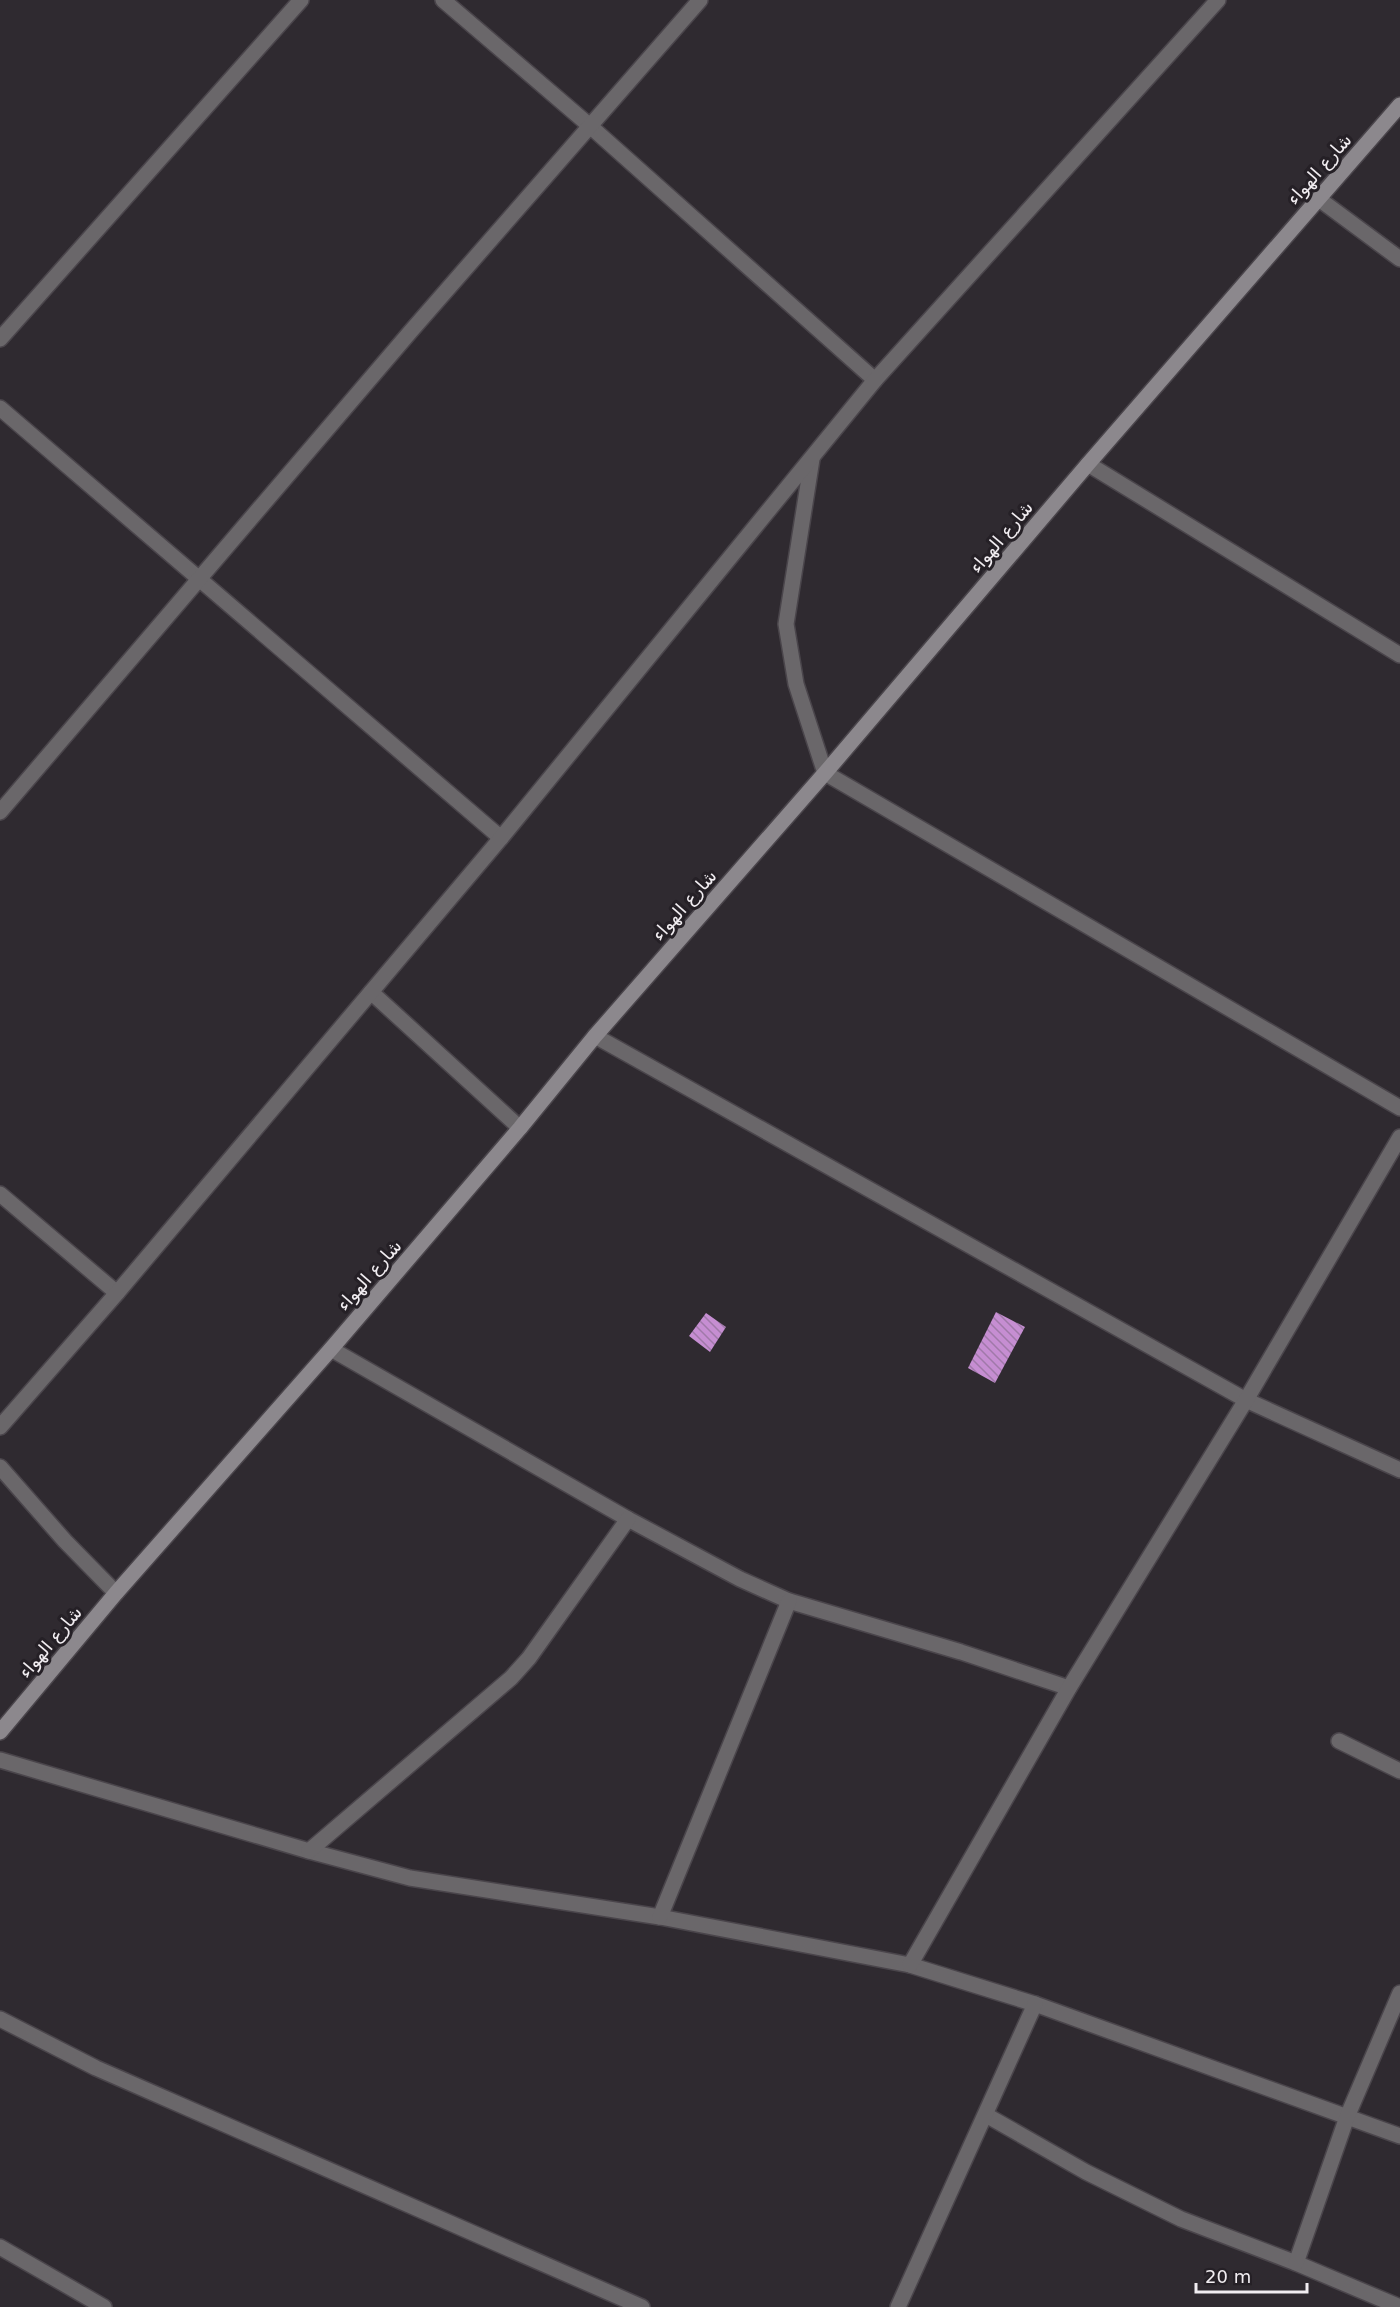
<svg xmlns="http://www.w3.org/2000/svg" width="1400" height="2307" font-family="'DejaVu Sans','Noto Naskh Arabic',sans-serif">
	<defs>
		<pattern id="building-back-hatch" width="6" height="6" patternUnits="userSpaceOnUse" patternTransform="scale(1.5)"><rect width="6" height="6" fill="#c68ed2"/><path d="M-1 5l2 2M0 0l6 6M5-1l2 2" fill="none" stroke="#a079a9"/></pattern>
	</defs>
	<rect width="100%" height="100%" fill="#2f2a30"/>
	<g fill="url(#building-back-hatch)">
		<path d="M996,1312L1025,1327L995,1383L968,1368Z"/>
		<path d="M706,1313L726,1327L710,1352L689,1336Z"/>
	</g>
	<g fill="none" stroke-linecap="round" stroke-linejoin="round">
		<g stroke="#4a454b" stroke-width="18">
			<g id="street">
				<path d="M443,0L590,126L875,380"/>
				<path d="M1319,199L1400,259"/>
				<path d="M0,339L301,0"/>
				<path d="M0,408L501,838"/>
				<path d="M812,459L786,624L796,684L825,773L1400,1108"/>
				<path d="M1088,464L1400,655"/>
				<path d="M0,812L411,331L700,0"/>
				<path d="M371,992L520,1128"/>
				<path d="M595,1036L1246,1400L1400,1470"/>
				<path d="M0,1194L117,1293"/>
				<path d="M331,1349L628,1519L740,1579L789,1601L961,1652L1069,1688"/>
				<path d="M0,1427L117,1293L501,838L875,380L1218,0"/>
				<path d="M0,1467L65,1541L116,1593"/>
				<path d="M1339,1741L1400,1771"/>
				<path d="M0,1760L309,1851L410,1878L660,1917L910,1965L1035,2004L1400,2136"/>
				<path d="M309,1851L511,1678L529,1658L628,1519"/>
				<path d="M660,1917L789,1601"/>
				<path d="M910,1965L1069,1688L1246,1400L1400,1137"/>
				<path d="M0,2019L96,2068L642,2307"/>
				<path d="M986,2115L1086,2172L1181,2219L1296,2263L1400,2307"/>
				<path d="M0,2247L104,2307"/>
				<path d="M1296,2263L1347,2117L1400,1993"/>
				<path d="M898,2307L1035,2004"/>
			</g>
		</g>
		<g stroke="#4a454b" stroke-width="18">
			<path id="secondary" d="M0,1732L116,1593L331,1349L520,1128L595,1036L825,773L1088,464L1400,105"/>
		</g>
		<use href="#street" stroke="#6a676a" stroke-width="15"/>
		<use href="#secondary" stroke="#8c888d" stroke-width="15"/>
	</g>
	<g text-anchor="middle" dominant-baseline="central" stroke-width="6" stroke-linejoin="round" paint-order="stroke">
		<g font-size="18" fill="#f1edf1" stroke="#252026">
			<text transform="translate(1319 169) rotate(-49)">شارع الهواء</text>
			<text transform="translate(1001 537) rotate(-50)">شارع الهواء</text>
			<text transform="translate(684 905) rotate(-49)">شارع الهواء</text>
			<text transform="translate(369 1275) rotate(-49)">شارع الهواء</text>
			<text transform="translate(50 1642) rotate(-50)">شارع الهواء</text>
		</g>
	</g>
	<path d="M1196 2283v9h111v-9" fill="none" stroke="#f1edf1" stroke-width="3"/>
	<text x="1205" y="2283" font-size="18" fill="#f1edf1" stroke="#252026" stroke-width="4.5" paint-order="stroke">20 m</text>
</svg>
